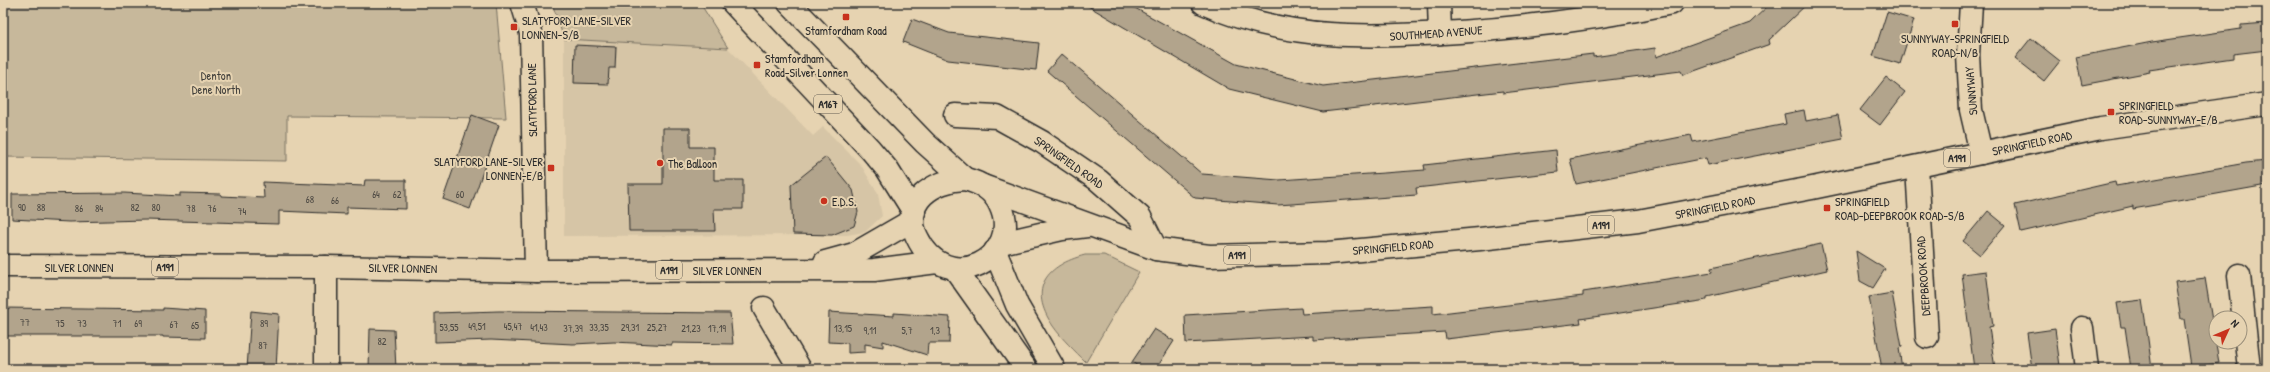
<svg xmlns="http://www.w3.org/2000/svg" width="2270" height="372" font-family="'Patrick Hand',sans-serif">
	<rect width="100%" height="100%" fill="#e6d3b1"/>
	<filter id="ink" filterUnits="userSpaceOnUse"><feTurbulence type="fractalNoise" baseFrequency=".025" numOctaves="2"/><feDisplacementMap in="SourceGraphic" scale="8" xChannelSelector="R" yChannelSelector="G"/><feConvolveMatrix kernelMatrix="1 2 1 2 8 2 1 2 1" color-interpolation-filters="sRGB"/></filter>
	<g filter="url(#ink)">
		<path fill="#d6c5a6" d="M564,39L728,48L813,136L823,127L861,165L878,194L882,216L865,232L847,235L564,236Z"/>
		<g fill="#c7b89b" stroke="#797263">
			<path d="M3,3H496L506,118L287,116V161L3,157Z"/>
			<path d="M552,3H700L728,48L564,39Z"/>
			<path d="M1085,255H1104L1139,272L1086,362C1075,351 1062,339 1053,326C1027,288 1047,265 1085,255Z"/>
		</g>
		<g fill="#b2a48c" stroke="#2b2b2b">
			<path d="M1083,3H1126L1236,64L1323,86L1593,54V57L1655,48L1656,57L1750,23L1771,3H1808L1769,40L1770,44L1683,75L1681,71L1503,93V91L1323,112L1229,89Z"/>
			<path d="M1887,12L1914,20L1900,64L1873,56Z"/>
			<path d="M912,19L949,33L1039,43L1036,70L948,60L903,42Z"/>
			<path d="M2267,23V50L2233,54V58L2149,70L2150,72L2082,85L2076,57L2152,42L2241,29V25Z"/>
			<path d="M2031,38L2060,61L2044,81L2015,58Z"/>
			<path d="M575,45L616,47L615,68H609L608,84L574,83Z"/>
			<path d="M1062,54L1202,174L1279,180L1384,173L1425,170L1424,165L1556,150L1558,172L1416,188L1417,195L1278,205L1195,198L1047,71Z"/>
			<path d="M1886,77L1905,92L1880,125L1860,110Z"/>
			<path d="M1804,110L1806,121L1838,115L1843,139L1708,165L1706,158L1576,184L1570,159L1691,135L1693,142L1786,124L1784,114Z"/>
			<path d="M472,115L499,125L470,209L443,199Z"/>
			<path d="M663,128H690V147H714V180H743V209H714L715,231H629L628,184H663Z"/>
			<path d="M826,157L853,190L858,212L854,226L832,235L793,234L791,185Z"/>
			<path d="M2267,161V185L2133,209V206L2021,232L2015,205L2115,182L2116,186L2246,163Z"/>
			<path d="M365,180H406V209L347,207V214L279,211V224L146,220L69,222L12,219V194L124,193L180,196V193L221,194V196L264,198L263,182L364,186Z"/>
			<path d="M1988,211L2005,225L1980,255L1963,241Z"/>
			<path d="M1821,244L1827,270L1707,297V300L1580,319L1581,323L1446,339L1445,332L1313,340V336L1186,343L1185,315L1301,308L1302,314L1433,306V314L1583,296V292L1712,272L1711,268Z"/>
			<path d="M1856,251L1885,269L1873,288L1860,281Z"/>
			<path d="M1986,271L1993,326L1989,327L1995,369H1974L1962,274Z"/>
			<path d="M2205,278L2219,363L2191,367L2184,319H2181L2175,282Z"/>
			<path d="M1892,293L1902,347L1899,348L1902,369H1882L1869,297Z"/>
			<path d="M2142,300L2147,332L2152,369H2131L2125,327H2121L2117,303Z"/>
			<path d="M3,308L163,310V308L205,311V338L163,337V336H3Z"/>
			<path d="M251,311L279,314L276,369H247Z"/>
			<path d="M499,311L730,313L733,344L672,343V345L614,342L573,344L491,340L435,342V313Z"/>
			<path d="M829,312L894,316V313L950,317L949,343H928L927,355L883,341V347L865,344V352L848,353V343L828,342Z"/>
			<path d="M370,329L394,330L396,369H369Z"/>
			<path d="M1154,329L1174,341L1156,369H1142L1132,362Z"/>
			<path d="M2055,329L2060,366L2032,369L2027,333Z"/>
		</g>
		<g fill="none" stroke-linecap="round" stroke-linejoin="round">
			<g stroke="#2b2b2b" stroke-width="25">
				<g id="minor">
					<path d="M522,3L531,33L536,271"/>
					<path d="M1203,3C1286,41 1370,38 1459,32C1531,27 1601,18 1672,3"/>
					<path d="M1439,3L1440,33"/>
					<path d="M1971,3L1968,55L1971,110L1981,153"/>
					<path d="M955,115L997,117L1042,142L1098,180L1140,217L1156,249"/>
					<path d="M1917,167L1927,337"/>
					<path d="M2239,275L2249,369"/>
					<path d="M764,308L800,369"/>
					<path d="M2082,328L2087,369"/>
					<path d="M326,369V267"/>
				</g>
			</g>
			<g stroke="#2b2b2b" stroke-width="25">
				<g id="major">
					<path d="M733,3L870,149L887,169L914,212"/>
					<path d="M789,3L925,143L965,179"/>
					<path d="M965,179C981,183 993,190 1000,205C1025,257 947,300 917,237C900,201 934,180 965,179Z"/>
					<path d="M983,186L1156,249L1209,256L1328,253L1480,239L1638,221L1812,188L2101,128L2267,104"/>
					<path d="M1001,243L1062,229L1087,226"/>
					<path d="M995,251L1017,305L1054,369"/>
					<path d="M825,262L854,254L913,220"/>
					<path d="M3,266L326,267L536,271L874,270L937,262"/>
					<path d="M955,269L1026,369"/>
				</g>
			</g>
			<use href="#minor" stroke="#e6d3b1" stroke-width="22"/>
			<use href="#major" stroke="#e6d3b1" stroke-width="22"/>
		</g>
	</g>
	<g fill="#c8321e" stroke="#e6d3b1" stroke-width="1.5">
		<rect x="842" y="13" width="8" height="8" rx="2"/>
		<rect x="1951" y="20" width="8" height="8" rx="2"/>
		<rect x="510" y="23" width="8" height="8" rx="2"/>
		<rect x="753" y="61" width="8" height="8" rx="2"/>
		<rect x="2107" y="108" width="8" height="8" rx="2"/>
		<circle cx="660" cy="163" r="4"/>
		<rect x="547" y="164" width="8" height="8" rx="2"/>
		<circle cx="824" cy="201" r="4"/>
		<rect x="1823" y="204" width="8" height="8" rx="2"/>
	</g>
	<g text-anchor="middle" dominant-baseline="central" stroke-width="4" stroke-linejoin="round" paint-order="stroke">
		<g font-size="10" fill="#4d4943">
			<text x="376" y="194">64</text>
			<text x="397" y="194">62</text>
			<text x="460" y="194">60</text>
			<text x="310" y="199">68</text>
			<text x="335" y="200">66</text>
			<text x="22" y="207">90</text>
			<text x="41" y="207">88</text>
			<text x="135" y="207">82</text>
			<text x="156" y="207">80</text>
			<text x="79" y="208">86</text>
			<text x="99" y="208">84</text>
			<text x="191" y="208">78</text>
			<text x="212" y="208">76</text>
			<text x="242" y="211">74</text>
			<text x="25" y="322">77</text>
			<text x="60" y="323">75</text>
			<text x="82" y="323">73</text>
			<text x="117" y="323">71</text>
			<text x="138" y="323">69</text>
			<text x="264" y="323">89</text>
			<text x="174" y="324">67</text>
			<text x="195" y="325">65</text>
			<text x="477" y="326">49,51</text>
			<text x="513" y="326">45,47</text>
			<text x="449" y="327">53,55</text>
			<text x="539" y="327">41,43</text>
			<text x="599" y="327">33,35</text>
			<text x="630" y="327">29,31</text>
			<text x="657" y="327">25,27</text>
			<text x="573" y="328">37,39</text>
			<text x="691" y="328">21,23</text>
			<text x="717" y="328">17,19</text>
			<text x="843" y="328">13,15</text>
			<text x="870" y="330">9,11</text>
			<text x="907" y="330">5,7</text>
			<text x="935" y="330">1,3</text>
			<text x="382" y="341">82</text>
			<text x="263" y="345">87</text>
		</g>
		<g fill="#e6d3b1" stroke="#635d53" stroke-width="1">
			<rect x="814" y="95" width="28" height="18" rx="3"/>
			<rect x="1944" y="149" width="26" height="18" rx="3"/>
			<rect x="1588" y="216" width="26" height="18" rx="3"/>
			<rect x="1224" y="246" width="26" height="18" rx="3"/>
			<rect x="152" y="258" width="26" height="18" rx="3"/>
			<rect x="656" y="261" width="26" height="18" rx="3"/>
		</g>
		<g font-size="11" font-weight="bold" fill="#2b2b2b">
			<text x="828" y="104">A167</text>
			<text x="1957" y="158">A191</text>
			<text x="1601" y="225">A191</text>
			<text x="1237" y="255">A191</text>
			<text x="165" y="267">A191</text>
			<text x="669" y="270">A191</text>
		</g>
		<g font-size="12" fill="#2b2b2b" stroke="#e6d3b1" text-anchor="start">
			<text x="522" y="20">SLATYFORD LANE-SILVER<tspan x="522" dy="14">LONNEN-S/B</tspan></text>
			<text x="846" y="30" text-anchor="middle">Stamfordham Road</text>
			<text x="1955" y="38" text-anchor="middle">SUNNYWAY-SPRINGFIELD<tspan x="1955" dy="14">ROAD-N/B</tspan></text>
			<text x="765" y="58">Stamfordham<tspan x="765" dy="14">Road-Silver Lonnen</tspan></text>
			<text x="2119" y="105">SPRINGFIELD<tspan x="2119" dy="14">ROAD-SUNNYWAY-E/B</tspan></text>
			<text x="543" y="161" text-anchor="end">SLATYFORD LANE-SILVER<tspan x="543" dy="14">LONNEN-E/B</tspan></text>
			<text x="668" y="163">The Balloon</text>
			<text x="832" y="201">E.D.S.</text>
			<text x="1835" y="201">SPRINGFIELD<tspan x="1835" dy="14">ROAD-DEEPBROOK ROAD-S/B</tspan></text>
		</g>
		<g font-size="12" fill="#2b2b2b" stroke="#e6d3b1">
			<text transform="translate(1436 33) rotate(-4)">SOUTHMEAD AVENUE</text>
			<text transform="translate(1971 91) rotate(-95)">SUNNYWAY</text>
			<text transform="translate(532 100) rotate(-91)">SLATYFORD LANE</text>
			<text transform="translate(2032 143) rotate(-12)">SPRINGFIELD ROAD</text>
			<text transform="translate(1069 162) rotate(35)">SPRINGFIELD ROAD</text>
			<text transform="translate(1715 207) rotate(-11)">SPRINGFIELD ROAD</text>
			<text transform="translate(1393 247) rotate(-5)">SPRINGFIELD ROAD</text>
			<text x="79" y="267">SILVER LONNEN</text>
			<text transform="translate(403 268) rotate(1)">SILVER LONNEN</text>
			<text x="727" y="270">SILVER LONNEN</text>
			<text transform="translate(1923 276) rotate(-94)">DEEPBROOK ROAD</text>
		</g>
		<g font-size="12" fill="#42403c" stroke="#e6d3b1">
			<text x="216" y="75">Denton<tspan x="216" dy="14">Dene North</tspan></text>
		</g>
	</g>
	<rect width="2270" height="372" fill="none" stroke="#e6d3b1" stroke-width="16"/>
	<rect x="8" y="8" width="2254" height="356" fill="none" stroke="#2b2b2b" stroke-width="1.5" filter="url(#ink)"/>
	<g transform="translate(2228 330) rotate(46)"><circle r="19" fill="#e6d3b1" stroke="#9b907b"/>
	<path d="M0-3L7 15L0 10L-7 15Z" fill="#c8321e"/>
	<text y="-6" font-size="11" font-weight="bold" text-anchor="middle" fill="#2b2b2b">N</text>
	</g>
</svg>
